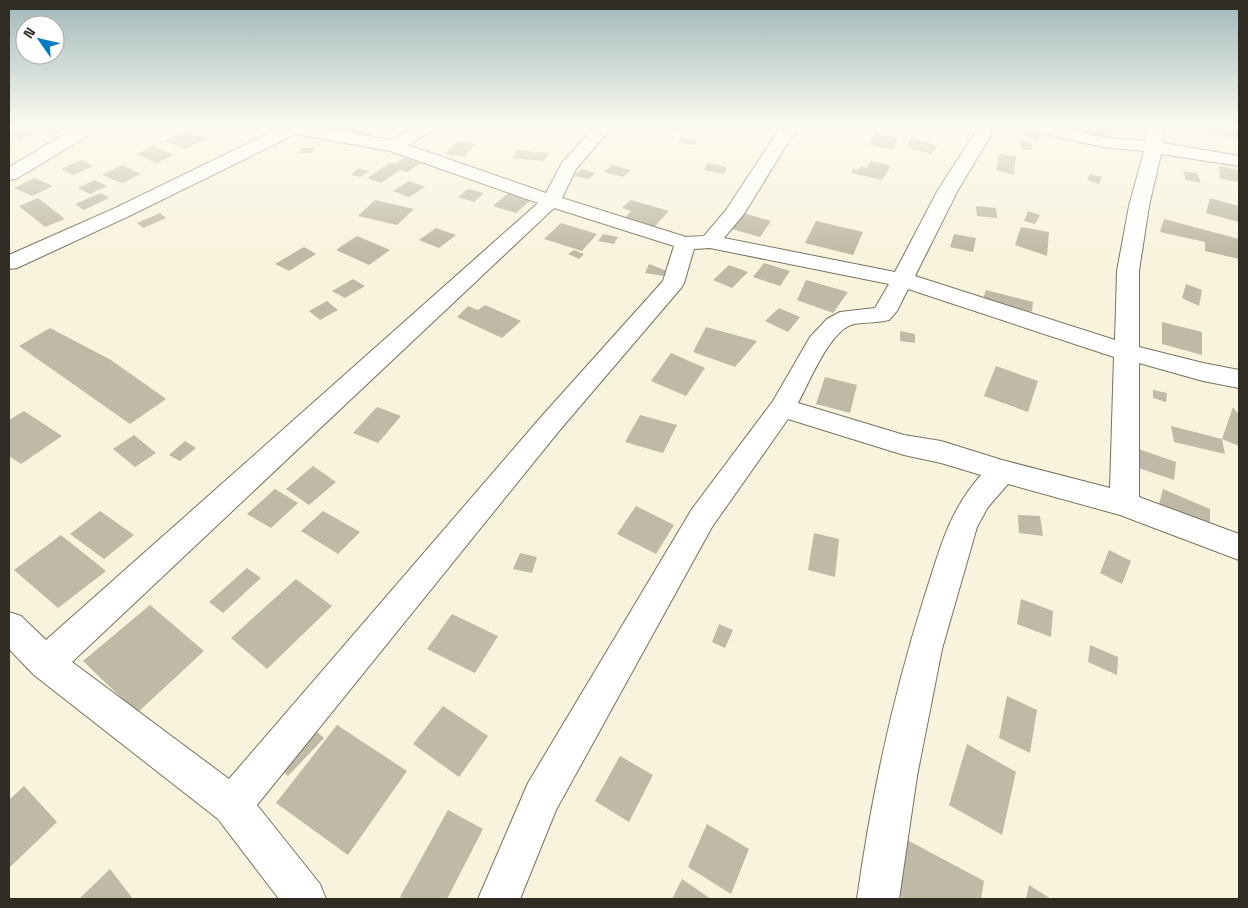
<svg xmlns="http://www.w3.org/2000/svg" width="1248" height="908" font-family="'Space Grotesk',sans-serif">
	<rect width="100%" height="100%" fill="#f8f3dd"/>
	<g fill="#bfbaa5">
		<path d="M33,125L49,127L21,139L11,134Z"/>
		<path d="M60,125L71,127L52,135L46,131Z"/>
		<path d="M333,125H334L373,131L367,136L327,130Z"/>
		<path d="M668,125H672L680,128L673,134L662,130Z"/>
		<path d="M1078,125H1117L1109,139L1074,132Z"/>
		<path d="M1209,125L1239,131V140L1207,133Z"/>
		<path d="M1026,130L1039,132L1038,139L1024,137Z"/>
		<path d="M185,131L207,139L186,149L164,141Z"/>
		<path d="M875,133L898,138L893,150L869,145Z"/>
		<path d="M680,137L696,139L695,145L678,143Z"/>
		<path d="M911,137L938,146L931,154L906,147Z"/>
		<path d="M1019,139L1032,142V150L1021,149Z"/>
		<path d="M457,141L475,144L464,157L445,154Z"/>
		<path d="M153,146L174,155L157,163L136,154Z"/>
		<path d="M302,148H315L311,153H298Z"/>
		<path d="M517,150L549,153L544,161L512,158Z"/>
		<path d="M999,154L1016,156L1014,175L996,170Z"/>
		<path d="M404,158L420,163L407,172L400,170L381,183L367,178L390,163L396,164Z"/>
		<path d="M81,160L93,166L73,175L61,169Z"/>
		<path d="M871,161L891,166L882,180L851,173L853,169L858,170L860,166L866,168Z"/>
		<path d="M707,163L727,167L724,174L704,170Z"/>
		<path d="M122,165L141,174L122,183L102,175Z"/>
		<path d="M613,165L631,170L623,177L604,172Z"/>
		<path d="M1219,166L1239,170V182L1220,179Z"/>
		<path d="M359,168L369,171L360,177L351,175Z"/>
		<path d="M581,169L595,173L589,179L574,176Z"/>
		<path d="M1183,171L1197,173L1201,183L1186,180Z"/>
		<path d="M1090,174L1102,177L1099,184L1087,180Z"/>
		<path d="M35,178L53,186L32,196L14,188Z"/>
		<path d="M95,180L107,186L90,194L78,188Z"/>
		<path d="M409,181L425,187L409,197L393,191Z"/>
		<path d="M468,189L484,193L474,202L458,197Z"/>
		<path d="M101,193L109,198L84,210L75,204Z"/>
		<path d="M508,193L531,200L516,213L493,206Z"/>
		<path d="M38,198L65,219L45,227L19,206Z"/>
		<path d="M1210,198L1239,206V222L1206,213Z"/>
		<path d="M375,200L414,209L397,225L358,216Z"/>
		<path d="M631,200L669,211L654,227L625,218L631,211L622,208Z"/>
		<path d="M976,206L996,208L997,218L977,216Z"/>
		<path d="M736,211L771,221L760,237L725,227Z"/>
		<path d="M1028,211L1040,215L1035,224L1024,221Z"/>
		<path d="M160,213L166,218L143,228L137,223Z"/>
		<path d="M1164,219L1239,239V259L1205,251V242L1160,232Z"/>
		<path d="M816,221L863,232L853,255L805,243Z"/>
		<path d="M561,223L597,234L582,251L544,239Z"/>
		<path d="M1021,227L1049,232L1047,256L1015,245Z"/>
		<path d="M436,228L456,235L439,248L419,240Z"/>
		<path d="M603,234L618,237L614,244L598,241Z"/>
		<path d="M954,234L976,238L973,252L950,247Z"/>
		<path d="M357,236L390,250L369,265L336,250Z"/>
		<path d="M304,247L316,254L289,271L275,264Z"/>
		<path d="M574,250L584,254L579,259L568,254Z"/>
		<path d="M764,263L790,271L780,286L753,277Z"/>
		<path d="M649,264L667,271L663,276L645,273Z"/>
		<path d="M729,265L748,272L732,288L713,280Z"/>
		<path d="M353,279L365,286L345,298L332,291Z"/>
		<path d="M806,280L848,292L833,313L797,300Z"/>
		<path d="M1186,284L1202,290L1199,306L1182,298Z"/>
		<path d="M986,290L1033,302L1032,312L983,299Z"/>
		<path d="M327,301L338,310L320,320L309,311Z"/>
		<path d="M485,305L521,321L502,338L457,317L468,306L478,310Z"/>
		<path d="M779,308L800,317L788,332L765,321Z"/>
		<path d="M1162,322L1202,332V355L1162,344Z"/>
		<path d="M706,327L757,341L735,367L693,352Z"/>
		<path d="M50,328L111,360L166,399L130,424L19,346Z"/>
		<path d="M900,331L915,334V343L900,341Z"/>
		<path d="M671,353L705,368L686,396L651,381Z"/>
		<path d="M996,366L1038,381L1028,412L984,396Z"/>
		<path d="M825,377L857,385L850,413L816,404Z"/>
		<path d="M1153,390L1167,393L1166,402L1153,398Z"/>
		<path d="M377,407L401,416L378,443L353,433Z"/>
		<path d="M1233,407L1239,415V446L1222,439Z"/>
		<path d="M24,411L62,436L21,464L9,456V420Z"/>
		<path d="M640,415L677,425L663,453L625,442Z"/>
		<path d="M1171,426L1222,439L1225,454L1174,442Z"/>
		<path d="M134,435L156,453L135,467L113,449Z"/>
		<path d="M185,441L196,448L180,461L169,455Z"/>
		<path d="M1136,448L1176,462L1174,480L1133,466Z"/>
		<path d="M313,466L336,482L309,505L286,489Z"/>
		<path d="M275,489L298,503L271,528L247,514Z"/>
		<path d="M1163,489L1210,509V536L1158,508Z"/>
		<path d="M636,506L674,525L656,554L617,534Z"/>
		<path d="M100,511L134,535L104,559L70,534Z"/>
		<path d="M323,511L360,532L338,554L301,531Z"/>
		<path d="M1018,515L1040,516L1043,536L1019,533Z"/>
		<path d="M814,533L839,539L835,577L808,570Z"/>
		<path d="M61,535L106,571L58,608L14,570Z"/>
		<path d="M1109,550L1131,561L1122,584L1100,573Z"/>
		<path d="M520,553L537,557L532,573L513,569Z"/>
		<path d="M247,568L261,578L223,613L209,602Z"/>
		<path d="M296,579L332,606L267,669L231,638Z"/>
		<path d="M1021,599L1053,611L1051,637L1017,624Z"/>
		<path d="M150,605L204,651L137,713L83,661Z"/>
		<path d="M452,614L498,636L475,673L427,649Z"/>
		<path d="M719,624L733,630L725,648L712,642Z"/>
		<path d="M1090,645L1118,657L1117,675L1088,662Z"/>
		<path d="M1007,696L1037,710L1030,753L999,738Z"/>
		<path d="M443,706L488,736L459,777L413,744Z"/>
		<path d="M309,725L324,738L288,776L274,762Z"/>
		<path d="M337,725L407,771L348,855L276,803Z"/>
		<path d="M967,744L1016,772L1002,835L949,805Z"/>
		<path d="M620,756L653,775L629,822L595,801Z"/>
		<path d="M24,786L57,822L9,868V800Z"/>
		<path d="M448,810L483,829L447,899H405L400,897Z"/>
		<path d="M707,824L749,849L731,894L688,867Z"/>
		<path d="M896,834L984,881L981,899H904L883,888Z"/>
		<path d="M110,869L133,899H79Z"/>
		<path d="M682,879L711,899H672Z"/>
		<path d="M1029,885L1051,899H1026Z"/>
	</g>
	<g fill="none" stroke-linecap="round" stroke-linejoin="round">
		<g stroke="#78735f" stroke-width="2">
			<g id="minor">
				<path d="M80,125H101L99,129L16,179L9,180V167Z"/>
				<path d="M286,125H308L391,140L417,125H438L436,129L408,145L546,193L562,163L596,125H614L576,169L562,198L686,237L704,236L726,210L782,125H799L744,214L724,238L895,272L938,190L980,125H997L958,190L915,276L1115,340L1117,271L1129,206L1144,151L1102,147L1024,129L1022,125H1053L1102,137L1146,141L1148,125H1164L1163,143L1239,156V166L1161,154L1149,206L1139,271V347L1203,363L1239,370V388L1203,381L1139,363V497L1239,534V560L1120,515L1008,484L988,507L977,527L942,649L917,776L899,899H857C871,798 893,696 924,598C940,550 947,514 981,475L941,463L904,455L788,419L712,527L556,810L520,899H478L528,783L692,509L773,401L810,337L827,319L840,312L875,308L889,284L710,248L694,249L684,283L681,288L559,431L257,805L320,884L326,899H279L218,819L34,675L9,649V612L21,616L46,640L538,203L390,151L296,134L127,217L17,268L9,269V255L113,209ZM554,208L674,246L663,281L541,417L229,779L72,662ZM908,289L1114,357L1110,488L1002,460L941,441L904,435L798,403C809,383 830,329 854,324C865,322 877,323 889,320L897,311Z"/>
			</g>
		</g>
		<use href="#minor" fill="#fff" fill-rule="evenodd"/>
	</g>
	<linearGradient id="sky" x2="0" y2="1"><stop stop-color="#9fb8b9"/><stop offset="0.5" stop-color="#fcfaf0"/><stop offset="1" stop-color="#fcfaf0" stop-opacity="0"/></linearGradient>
	<rect width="1248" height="252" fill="url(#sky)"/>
	<rect width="1248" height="908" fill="none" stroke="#2e2c23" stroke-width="20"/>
	<g transform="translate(40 40) rotate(304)"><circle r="24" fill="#ffffff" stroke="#ababa7"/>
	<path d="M0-4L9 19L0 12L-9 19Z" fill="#027ac3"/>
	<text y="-8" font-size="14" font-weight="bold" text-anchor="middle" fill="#2e2c23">N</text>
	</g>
</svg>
